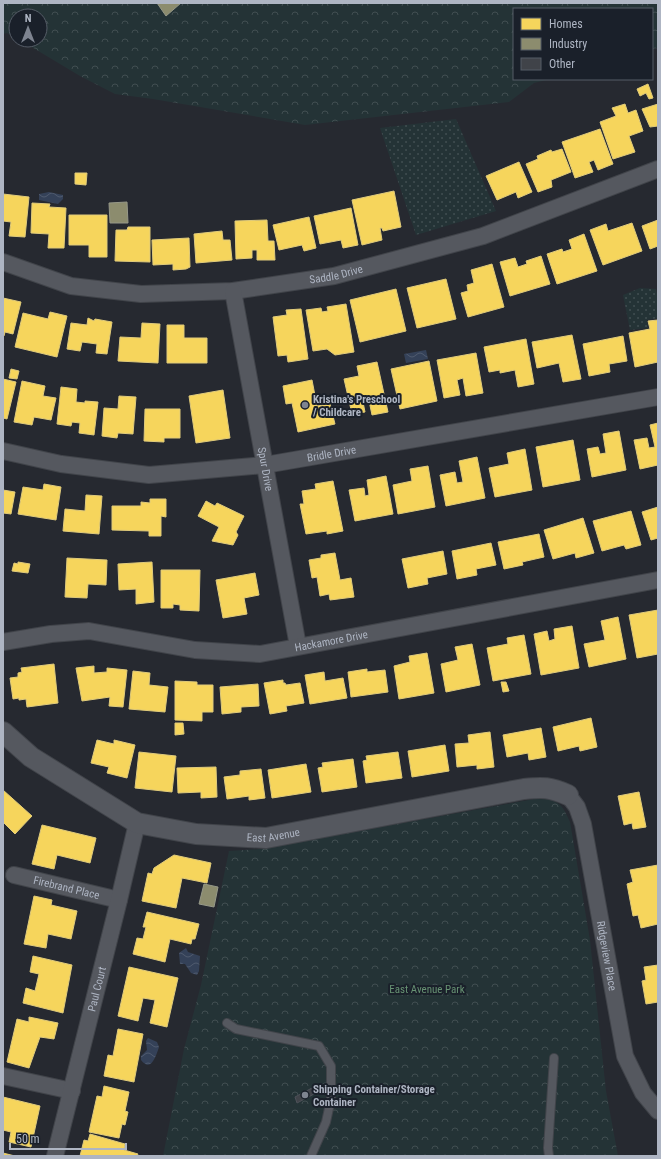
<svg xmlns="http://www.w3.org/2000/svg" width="661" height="1159" font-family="'Roboto Condensed',sans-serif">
	<defs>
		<pattern id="forest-crowns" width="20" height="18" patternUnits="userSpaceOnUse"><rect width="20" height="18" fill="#243336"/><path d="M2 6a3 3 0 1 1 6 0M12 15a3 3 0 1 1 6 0" fill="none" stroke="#414e51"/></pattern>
		<pattern id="garden-dots" width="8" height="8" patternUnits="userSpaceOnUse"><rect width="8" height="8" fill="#243336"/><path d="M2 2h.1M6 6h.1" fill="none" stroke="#414e51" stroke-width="1.8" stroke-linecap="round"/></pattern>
		<pattern id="water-waves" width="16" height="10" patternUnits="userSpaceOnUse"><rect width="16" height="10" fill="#344158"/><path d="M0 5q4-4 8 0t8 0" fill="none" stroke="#4f5a6e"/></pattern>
	</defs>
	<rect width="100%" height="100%" fill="#262930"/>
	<g fill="url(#forest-crowns)">
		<path d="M3,3H658V48L652,49V9H514V79H550L534,83L509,102L305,125L153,99L115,94L80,76L20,40H40V16H16V38L7,33L3,34Z"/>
		<path d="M540,798C560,801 562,804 570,822L590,940L606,1091L618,1156H163L184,1049L201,985L229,851L260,849Z"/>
	</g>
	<g fill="url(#garden-dots)">
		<path d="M456,119L496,211L416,235L380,128Z"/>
		<path d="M640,288L656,289L658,299V318L647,320L648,328L630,330L623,295Z"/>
	</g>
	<g fill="url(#water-waves)">
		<path d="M49,192L63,195V199L58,204L39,200V194Z"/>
		<path d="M426,350L428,359L406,363L404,354Z"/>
		<path d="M186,948L188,952L200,956L199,971L197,975L191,973L185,964H180L179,953Z"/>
		<path d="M148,1038L157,1042L159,1047C156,1056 151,1073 141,1060V1056L147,1050L146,1041Z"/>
	</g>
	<g fill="#f6d55c" stroke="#e0cb7b">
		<path d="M648,84L653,98L649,99L646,93L640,96L637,89Z"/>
		<path d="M625,104L628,113L636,110L643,131L629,136L635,152L613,159L600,122L616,116L612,108Z"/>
		<path d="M658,104V126L650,127L642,109Z"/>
		<path d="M600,129L613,164L598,170L594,160L589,162L593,172L575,178L562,142Z"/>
		<path d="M562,149L571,172L551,180L552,187L538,192L526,164L538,159L537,156L551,150L552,152Z"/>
		<path d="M519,162L532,192L518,198L516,192L497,200L486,176Z"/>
		<path d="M75,173H87L86,185L75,184Z"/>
		<path d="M394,191L401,227L383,231L382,228H380L382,240L362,245L352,200Z"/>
		<path d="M3,194L29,197L25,237L9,236L11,222L3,221Z"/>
		<path d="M32,203L50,204L49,207L66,208L64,248H48L49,234L31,233Z"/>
		<path d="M351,208L358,245L343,248L341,240L320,244L314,216Z"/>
		<path d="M69,215H107V257H89V245H69Z"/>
		<path d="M309,217L316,248L304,251L302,245L279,250L273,225Z"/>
		<path d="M267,220L268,241H274L275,260H257V250H252V258L236,259L235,221Z"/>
		<path d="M658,220V246L650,249L642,226Z"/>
		<path d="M632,223L642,251L603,265L590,230L606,224L608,231Z"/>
		<path d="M128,227H150V262L115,261L116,230H127Z"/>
		<path d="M222,231L223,240H230L232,260L196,263L194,234Z"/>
		<path d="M584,234L597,271L557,284L547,254L562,249L563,252L572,249L569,240Z"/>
		<path d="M189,238L190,267L186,269L173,270V264L153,265L152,240Z"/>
		<path d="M541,256L550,284L510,296L500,262L515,258L518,267L527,264L526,261Z"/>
		<path d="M492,264L504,307L468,317L461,293L468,291L467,285L474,283L471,270Z"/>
		<path d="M446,279L456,319L417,328L407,288Z"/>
		<path d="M396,289L406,331L360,342L350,300Z"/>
		<path d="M3,298L21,302L13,334L5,332L4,336L3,335Z"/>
		<path d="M346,304L354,352L335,355L327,349L313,351L306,310L321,308L322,312L328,311L327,307Z"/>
		<path d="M301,309L308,359L288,362L287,355L278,356L273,317L287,315L286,310Z"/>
		<path d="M50,312L67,316L57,357L15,347L23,313L48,319Z"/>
		<path d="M88,318L94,321L95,319L112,322L107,354L96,353L97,344L82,342L80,351L67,349L71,323L87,325Z"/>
		<path d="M658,320V362L635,367L629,333L650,329L648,321Z"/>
		<path d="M142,323L160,324L158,363L118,361L120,337L141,338Z"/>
		<path d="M167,325H184V338H207V363H167Z"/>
		<path d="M572,335L581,379L563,382L559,363L537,368L532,342Z"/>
		<path d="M623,336L627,361L609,364L610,372L589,376L583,344Z"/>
		<path d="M526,339L534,384L518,387L515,370L500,373V370L489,372L484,347Z"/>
		<path d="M476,353L483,393L466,396L463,378L457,380L460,395L444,398L437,360Z"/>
		<path d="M429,361L437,401L400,409L391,369Z"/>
		<path d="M377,362L388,412L372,415L368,396L362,397L365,412L352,414L344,379L359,376L357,366Z"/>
		<path d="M11,369L19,371L17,379L9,378Z"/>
		<path d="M3,379L16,382L7,419L3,418Z"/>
		<path d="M312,380L317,406L330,404L335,424L298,432L292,403L286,404L283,386Z"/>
		<path d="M22,381L45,386L43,396L56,398L51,420L34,417L32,425L14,422Z"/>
		<path d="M61,387L77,389L76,402L85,403V401L98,402L94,435L79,433L80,423L72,422L71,426L57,424Z"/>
		<path d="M223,390L230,438L196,443L189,396Z"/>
		<path d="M119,396L136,397L133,434L118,433L117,438L102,436L104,408L118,409Z"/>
		<path d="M145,409H180V438H164V442L144,441Z"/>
		<path d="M658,423V465L640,469L634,440L647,438L649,448L655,447L650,425Z"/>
		<path d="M619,431L626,470L592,477L587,449L598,447L600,454L606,453L603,434Z"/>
		<path d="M573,440L580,480L543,487L536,447Z"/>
		<path d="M525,449L532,490L495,497L489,468L509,464L507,453Z"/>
		<path d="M477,457L485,498L446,506L440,475L455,472L457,483L463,482L459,461Z"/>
		<path d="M428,466L435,507L398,514L393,485L412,481L410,469Z"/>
		<path d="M386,476L393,514L355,521L349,490L364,488L365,496L369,495L367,480Z"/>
		<path d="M333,481L343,531L327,534V531L306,534L300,504H304L302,491L316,489L315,484Z"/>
		<path d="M44,484L61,487L56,520L18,514L23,487L43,490Z"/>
		<path d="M3,490L15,492L11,514L3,513Z"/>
		<path d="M86,495L102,496L99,534L63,531L65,509L85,511Z"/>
		<path d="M150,499H166V517L161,516V536H149V531L112,530V506H141V502L150,503Z"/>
		<path d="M206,501L215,506L217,503L244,516L236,532L238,535L233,545L212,541L219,527L198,516Z"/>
		<path d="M658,507V538L651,540L642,512Z"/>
		<path d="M631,511L641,545L626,549L624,545L602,551L593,521Z"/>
		<path d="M583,518L594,553L576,558L575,553L553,559L544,530Z"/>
		<path d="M539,534L544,557L522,562L523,565L504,569L498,542Z"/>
		<path d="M491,543L496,565L476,569L477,575L457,579L452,551Z"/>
		<path d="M443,551L447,574L427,578L428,584L408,588L402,559Z"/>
		<path d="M335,553L340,580L351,578L354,597L330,600L329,594L320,596L317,577L312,578L309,560L321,558V555Z"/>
		<path d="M67,558L107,560L106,585L88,584L87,598L65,597Z"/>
		<path d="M18,562L30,564L28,573L12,571L14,563L18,564Z"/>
		<path d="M152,562L154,602L136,604V589L119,590L118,564Z"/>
		<path d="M161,570H200L199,611L180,610V605L173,604V608H161Z"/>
		<path d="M255,573L259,595L244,598L247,614L223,618L216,580Z"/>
		<path d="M658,610V654L637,658L629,615Z"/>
		<path d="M618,617L626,659L589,667L584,644L605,640L601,621Z"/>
		<path d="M572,626L579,668L541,675L534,634L547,631L549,641L555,639L554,629Z"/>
		<path d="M524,635L531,674L493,681L487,648L508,644L507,638Z"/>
		<path d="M472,644L480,685L446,692L441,664L458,660L455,647Z"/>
		<path d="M427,653L434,693L399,699L394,666L410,662L409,656Z"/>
		<path d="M54,664L58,703L27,707L26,699L19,700V698L13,699L10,678L18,677V673L22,672L21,668Z"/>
		<path d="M94,666V673L107,672V668L127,670L123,707L109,706L110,697L82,701L76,668Z"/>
		<path d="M367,669V672L385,670L388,692L351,697L348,672Z"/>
		<path d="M133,671L150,673L149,685L168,687L165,712L129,709Z"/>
		<path d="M324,672L325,681L343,678L347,698L310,704L305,675Z"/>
		<path d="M283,680V683H285L286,685L300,683L304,703L286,706L287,711L270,714L264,683Z"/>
		<path d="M175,681L197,682V685H213V712H202V721L175,720Z"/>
		<path d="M501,682H506L509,691L503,692Z"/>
		<path d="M258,684L259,706L241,707V712L222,714L220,687Z"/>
		<path d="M591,718L597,747L580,751L579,746L558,751L553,727Z"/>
		<path d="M175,723H183L184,734L175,735Z"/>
		<path d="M541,728L546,757L529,760L528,753L507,757L503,735Z"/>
		<path d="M490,732L494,767L477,769V765L457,767L455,744L469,743L468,735Z"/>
		<path d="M97,740L114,744V740L135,745L127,778L107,773L109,767L91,763Z"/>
		<path d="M445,745L449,771L412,777L408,751Z"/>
		<path d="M139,752L176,756L172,792L135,788Z"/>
		<path d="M398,752L402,778L366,783L363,761L367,760L366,756Z"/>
		<path d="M353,759L357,787L322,792L318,768L323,767L322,763Z"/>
		<path d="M306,764L311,792L272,798L268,770Z"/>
		<path d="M216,767L217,797L201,798V792L178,793L177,768Z"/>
		<path d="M261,769L265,798L249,800V796L227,799L224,777L240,775V771Z"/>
		<path d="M3,790L32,816L15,834L3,822Z"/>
		<path d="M639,792L646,827L633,829L632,823L624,825L618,796Z"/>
		<path d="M42,825L96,838L90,863L57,855L54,869L32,864Z"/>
		<path d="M174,855L211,863L207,883L182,878L176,908L142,901L148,873L152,874L154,868Z"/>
		<path d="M658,865V924L641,928L638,915L633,916L627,884L633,882L630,870Z"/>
		<path d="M34,896L52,900L51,905L77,911L71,939L48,934L46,948L24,944Z"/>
		<path d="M147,912L199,924L195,939H192L191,944L170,939L165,962L133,954L137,938L143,939L146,927H143Z"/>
		<path d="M33,956L72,965L63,1013L23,1003L26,988L35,991L39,974L30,972Z"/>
		<path d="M658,965V1002L646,1004L642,981L646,980L644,967Z"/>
		<path d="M129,967L178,978L167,1027L150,1023L155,1000L143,998L138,1021L118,1016Z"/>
		<path d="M29,1017L58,1023L54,1039L40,1037L29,1068L7,1062L17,1019L29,1022Z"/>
		<path d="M118,1029L143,1034L134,1082L104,1076L108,1055L113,1056Z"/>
		<path d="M104,1086L129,1092L125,1111L128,1112L125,1125L122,1124L119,1138L89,1132L97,1096L102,1097Z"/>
		<path d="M3,1097L40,1106L31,1147L9,1142L11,1132L3,1130Z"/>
		<path d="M90,1134L125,1144L124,1150L138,1154L137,1156H80L84,1140L88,1141Z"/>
		<path d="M3,1153L15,1156H3Z"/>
	</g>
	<g fill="#8c8c6e" stroke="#969888">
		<path d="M157,3H181L166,16Z"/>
		<path d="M127,202L128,223H110L109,203Z"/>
		<path d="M204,884L218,887L214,907L199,904Z"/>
	</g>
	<path fill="#404349" stroke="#4d5159" d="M312,1088L316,1093L297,1103L295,1097Z"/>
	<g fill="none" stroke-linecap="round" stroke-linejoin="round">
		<g stroke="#41444a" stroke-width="10">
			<g id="service">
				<path d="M227,1023L236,1029L319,1046L331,1066V1099L326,1122L311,1156"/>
				<path d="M549,1156L548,1148L554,1058"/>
			</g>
		</g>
		<g stroke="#41444a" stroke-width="18">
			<g id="minor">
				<path id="s1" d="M3,262L71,286L141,294L233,291L334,276L483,236L658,169"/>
				<path id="s2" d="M233,291L298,646"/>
				<path id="s3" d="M3,451L61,464L149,475L265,465L658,397"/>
				<path id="s4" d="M3,642L51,634L89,631L195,650L260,654L658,580"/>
				<path id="s5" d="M568,795L577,807L583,824L625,1056L643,1093L658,1111"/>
				<path id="s6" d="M14,875L119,900"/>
				<path d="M3,1076L72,1091"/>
				<path id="s7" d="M55,1156L119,900L137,823"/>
			</g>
		</g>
		<g stroke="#41444a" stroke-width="22">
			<g id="tertiary">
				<path id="s8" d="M3,732L31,757L137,823L196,834L266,838L524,789C543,787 550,787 568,795"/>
			</g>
		</g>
		<use href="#service" stroke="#55585f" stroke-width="8"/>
		<use href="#minor" stroke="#55585f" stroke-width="16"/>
		<use href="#tertiary" stroke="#55585f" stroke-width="20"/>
	</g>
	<g fill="#7e8490" stroke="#1a202a" stroke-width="1.5">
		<circle cx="305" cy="405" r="4"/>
		<circle cx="305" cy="1095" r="4"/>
	</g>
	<g text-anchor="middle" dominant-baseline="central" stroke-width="4" stroke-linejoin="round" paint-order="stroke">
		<g font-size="11" fill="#aeb5c3" stroke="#1a202a">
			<text stroke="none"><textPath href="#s1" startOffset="339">Saddle Drive</textPath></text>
			<text stroke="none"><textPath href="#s3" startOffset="332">Bridle Drive</textPath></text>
			<text stroke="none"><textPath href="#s2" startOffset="181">Spur Drive</textPath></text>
			<text stroke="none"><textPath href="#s4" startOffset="332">Hackamore Drive</textPath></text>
			<text stroke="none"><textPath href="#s8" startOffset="300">East Avenue</textPath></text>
			<text stroke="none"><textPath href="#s6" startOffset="54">Firebrand Place</textPath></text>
			<text stroke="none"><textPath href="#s5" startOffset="167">Ridgeview Place</textPath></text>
			<text stroke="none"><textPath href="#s7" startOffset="172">Paul Court</textPath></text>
		</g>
		<g font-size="11" font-weight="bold" fill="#aeb5c3" stroke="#1a202a" text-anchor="start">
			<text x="313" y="399">Kristina's Preschool<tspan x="313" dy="13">/ Childcare</tspan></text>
			<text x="313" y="1089">Shipping Container/Storage<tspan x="313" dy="13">Container</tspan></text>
		</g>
		<g font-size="11" fill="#679273" stroke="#1a202a">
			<text x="427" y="989">East Avenue Park</text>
		</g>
	</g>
	<rect width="661" height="1159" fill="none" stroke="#aeb5c3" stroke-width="8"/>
	<rect x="513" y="8" width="140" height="72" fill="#1a202a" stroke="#555c67"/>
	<rect x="521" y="18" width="20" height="12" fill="#f6d55c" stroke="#555c67"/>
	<text x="549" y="28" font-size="12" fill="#aeb5c3">Homes</text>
	<rect x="521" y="38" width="20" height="12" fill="#8c8c6e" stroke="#555c67"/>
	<text x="549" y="48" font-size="12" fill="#aeb5c3">Industry</text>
	<rect x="521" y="58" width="20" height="12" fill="#404349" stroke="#555c67"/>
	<text x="549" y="68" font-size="12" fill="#aeb5c3">Other</text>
	<g transform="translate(28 28)"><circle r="19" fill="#1a202a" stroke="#555c67"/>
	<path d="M0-3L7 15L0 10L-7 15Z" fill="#7e8490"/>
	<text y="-6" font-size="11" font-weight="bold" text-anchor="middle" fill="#aeb5c3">N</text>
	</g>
	<path d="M10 1143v6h116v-6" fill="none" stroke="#aeb5c3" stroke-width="2"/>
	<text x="16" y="1143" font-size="12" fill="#aeb5c3" stroke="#1a202a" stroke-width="3" paint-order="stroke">50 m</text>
</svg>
